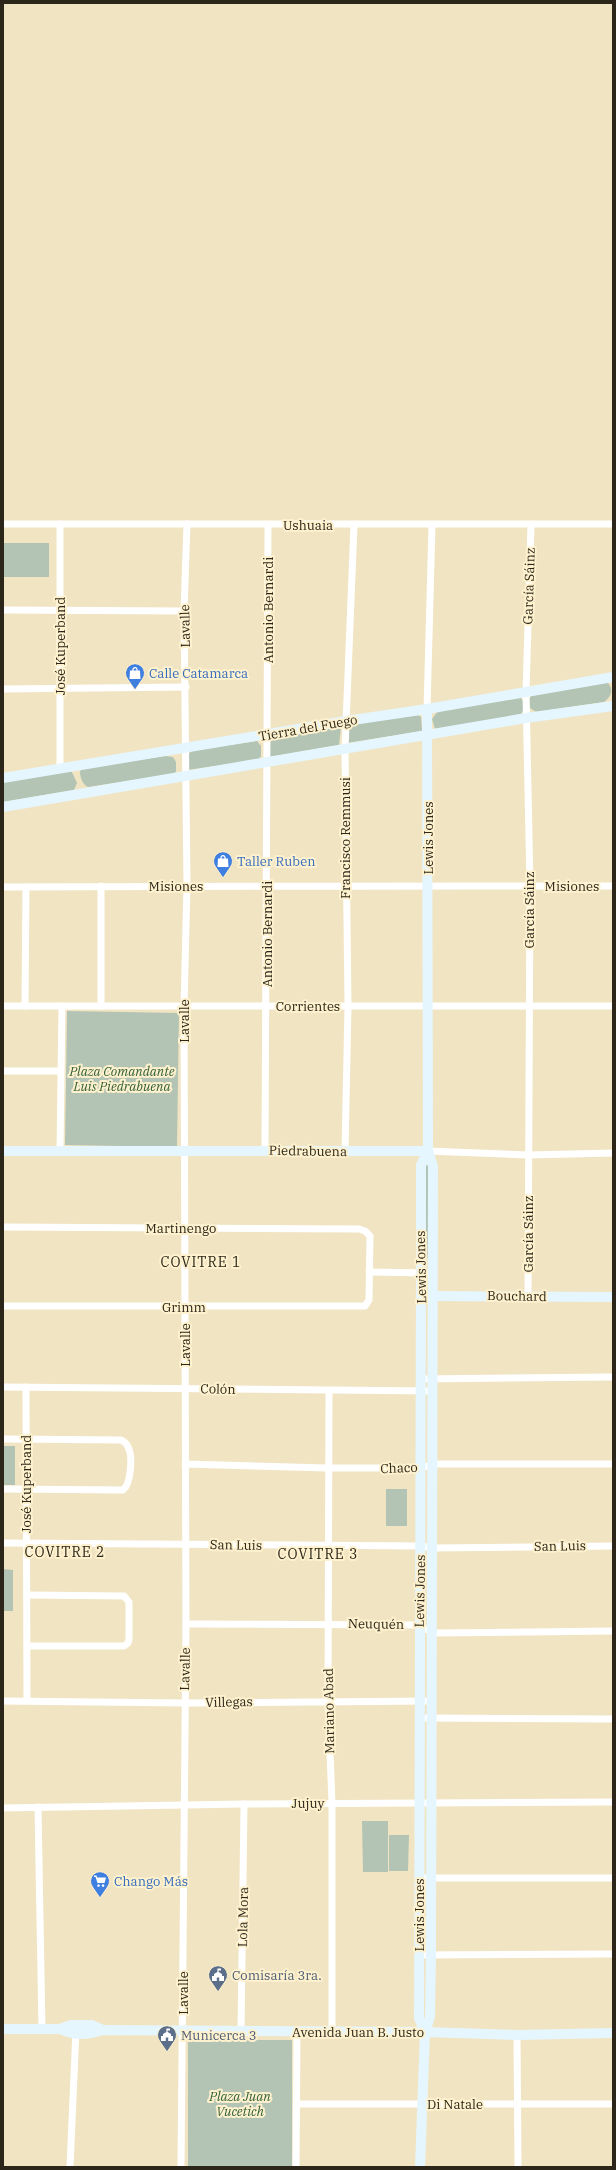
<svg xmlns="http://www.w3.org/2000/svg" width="616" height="2170" font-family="'IBM Plex Serif',serif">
	<rect width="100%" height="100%" fill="#f1e4c2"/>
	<g fill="#b3c4b4">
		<rect x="3" y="543" width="46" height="34"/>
		<path d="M607,682C614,689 612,696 604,702L536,712L530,708L529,699L531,696Z"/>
		<path d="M520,697C525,702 525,710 520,715L435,729L432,719L438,711Z"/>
		<path d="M418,715L421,717L422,731L347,743C346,735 347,728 355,724Z"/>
		<path d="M341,727L339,745L270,757L268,741L272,738Z"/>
		<path d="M257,741L261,746V756L258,760L187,770L188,754L193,750Z"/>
		<path d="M165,756L173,757L176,762V772L173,774L88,787C82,784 80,777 80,771L83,768Z"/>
		<path d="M71,770L77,783L74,790L3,802V781Z"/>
		<path d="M67,1011L179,1013L177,1147L65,1145Z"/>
		<rect x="425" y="1165" width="4" height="93"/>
		<rect x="3" y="1446" width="12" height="39"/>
		<rect x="386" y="1489" width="21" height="37"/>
		<path d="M3,1569L13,1570V1611H3Z"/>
		<path d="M362,1821H388V1872H363Z"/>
		<path d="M389,1835H409L408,1871H389Z"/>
		<rect x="188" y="2040" width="104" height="127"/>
	</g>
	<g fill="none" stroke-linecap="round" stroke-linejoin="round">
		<g stroke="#fff" stroke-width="7">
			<path d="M3,524H613"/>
			<path d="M3,610L184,611"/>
			<path d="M3,689L186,687"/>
			<path d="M427,709L432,525"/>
			<path d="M60,769V524"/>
			<path d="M3,887C206,885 410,887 613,886"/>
			<path d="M3,1006H613"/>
			<path d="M25,1006L26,887"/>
			<path d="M101,1006V886"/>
			<path d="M3,1071H60"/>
			<path d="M60,1151L62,1006"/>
			<path d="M265,1151L268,525"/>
			<path d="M428,1151L528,1155L613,1153"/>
			<path d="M345,1152L348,1006L345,749L354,525"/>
			<path d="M3,1227L359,1229L365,1231L370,1236L369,1300L365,1306H3"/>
			<path d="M369,1272L433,1273"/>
			<path d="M528,1296L530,886L526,693L531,525"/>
			<path d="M421,1379L613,1377"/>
			<path d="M3,1387L433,1391"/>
			<path d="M26,1387L27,1701"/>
			<path d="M329,1391L328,1701L332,1803V2032"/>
			<path d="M3,1439L121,1440C124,1442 127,1443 128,1447C133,1456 131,1484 123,1490L3,1489"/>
			<path d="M185,1464L327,1468H421L433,1464H613"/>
			<path d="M3,1543L421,1546L432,1548L613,1546"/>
			<path d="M28,1595L124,1596L129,1602V1639L128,1643L124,1646H28"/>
			<path d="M186,1624L419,1625L433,1633L613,1631"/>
			<path d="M3,1701L185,1703L432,1701"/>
			<path d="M421,1718L613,1719"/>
			<path d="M38,1807L42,2030"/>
			<path d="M3,1808L244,1804L613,1802"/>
			<path d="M419,1878H613"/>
			<path d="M419,1955L613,1954"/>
			<path d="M241,2031L244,1804"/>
			<path d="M517,2035L518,2167"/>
			<path d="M297,2104H613"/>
			<path d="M70,2167L76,2030"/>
			<path d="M181,2167L186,1624L184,1007L187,885L184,611L187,524"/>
			<path d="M296,2167L297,2031"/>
		</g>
		<g stroke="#e5f6ff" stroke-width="10">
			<path d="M3,778L346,721L427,709L613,677"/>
			<path d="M3,807L526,718L613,706"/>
			<path d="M3,1151H428"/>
			<path d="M427,1296L613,1297"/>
			<path d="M3,2029H60L71,2025H92L103,2030"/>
			<path d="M60,2029C75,2036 87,2035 103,2030L425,2032L517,2035L613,2033"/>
			<path d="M425,2032L419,2018L421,1273V1165L428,1151"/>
			<path d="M420,2167L425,2032L430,2017L431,1954L433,1166L428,1151L427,709"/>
		</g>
	</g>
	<defs>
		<g id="shop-pin" transform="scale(1)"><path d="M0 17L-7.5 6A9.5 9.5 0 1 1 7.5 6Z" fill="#3f7fe0" stroke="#fef1ce"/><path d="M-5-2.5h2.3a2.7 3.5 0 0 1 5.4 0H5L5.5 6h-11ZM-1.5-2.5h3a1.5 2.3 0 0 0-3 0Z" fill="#fff"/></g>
		<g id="supermarket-pin" transform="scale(1)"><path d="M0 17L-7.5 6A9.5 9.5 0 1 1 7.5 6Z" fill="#3f7fe0" stroke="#fef1ce"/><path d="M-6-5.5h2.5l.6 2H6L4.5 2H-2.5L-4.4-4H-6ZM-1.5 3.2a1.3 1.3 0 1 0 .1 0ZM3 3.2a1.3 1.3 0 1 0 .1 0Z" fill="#fff"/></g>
		<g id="civic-pin" transform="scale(1)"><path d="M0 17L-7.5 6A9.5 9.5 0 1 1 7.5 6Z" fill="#5c6f8a" stroke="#fef1ce"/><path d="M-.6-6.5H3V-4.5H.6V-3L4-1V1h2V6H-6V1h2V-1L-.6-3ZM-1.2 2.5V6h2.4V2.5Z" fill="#fff"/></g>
	</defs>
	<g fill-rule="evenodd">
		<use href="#shop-pin" x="135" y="673"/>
		<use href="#shop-pin" x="223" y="861"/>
		<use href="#supermarket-pin" x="100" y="1881"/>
		<use href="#civic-pin" x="218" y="1975"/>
		<use href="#civic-pin" x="167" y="2035"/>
	</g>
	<g text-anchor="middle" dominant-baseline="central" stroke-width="4" stroke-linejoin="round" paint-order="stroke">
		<g font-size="13" fill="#2b2619" stroke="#fef1ce">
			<text x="308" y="525">Ushuaia</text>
			<text transform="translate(529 586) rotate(-88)">García Sáinz</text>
			<text transform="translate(268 610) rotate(-90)">Antonio Bernardi</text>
			<text transform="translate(185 626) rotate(-91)">Lavalle</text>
			<text transform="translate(60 646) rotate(-90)">José Kuperband</text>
			<text transform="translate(308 728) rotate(-10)">Tierra del Fuego</text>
			<text transform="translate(345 838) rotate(-90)">Francisco Remmusi</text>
			<text transform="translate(428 838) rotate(-90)">Lewis Jones</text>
			<text x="176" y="886">Misiones</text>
			<text x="572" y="886">Misiones</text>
			<text transform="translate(529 910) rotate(-90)">García Sáinz</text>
			<text transform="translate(267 934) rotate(-90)">Antonio Bernardi</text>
			<text x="308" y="1006">Corrientes</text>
			<text transform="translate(184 1021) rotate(-90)">Lavalle</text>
			<text transform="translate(308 1151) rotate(1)">Piedrabuena</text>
			<text x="181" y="1228">Martinengo</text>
			<text transform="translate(528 1234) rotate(-90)">García Sáinz</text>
			<text transform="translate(421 1267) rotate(-91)">Lewis Jones</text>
			<text transform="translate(517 1296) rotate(1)">Bouchard</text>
			<text x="184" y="1307">Grimm</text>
			<text transform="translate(185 1345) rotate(-90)">Lavalle</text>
			<text transform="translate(218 1389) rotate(1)">Colón</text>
			<text transform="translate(399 1468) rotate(-2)">Chaco</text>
			<text transform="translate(26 1484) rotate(-90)">José Kuperband</text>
			<text transform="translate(236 1545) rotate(1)">San Luis</text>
			<text transform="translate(560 1546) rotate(-1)">San Luis</text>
			<text transform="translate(420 1591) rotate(-89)">Lewis Jones</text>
			<text transform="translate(376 1624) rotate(1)">Neuquén</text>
			<text transform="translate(185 1669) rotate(-89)">Lavalle</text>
			<text transform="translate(229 1702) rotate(-1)">Villegas</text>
			<text transform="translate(329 1711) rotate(-91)">Mariano Abad</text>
			<text x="308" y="1803">Jujuy</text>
			<text transform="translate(419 1915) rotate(-90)">Lewis Jones</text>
			<text transform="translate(243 1917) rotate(-89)">Lola Mora</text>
			<text transform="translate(183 1993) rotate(-90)">Lavalle</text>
			<text x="358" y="2032">Avenida Juan B. Justo</text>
			<text x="455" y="2104">Di Natale</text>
		</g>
		<g font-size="13" fill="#366cbe" stroke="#fef1ce" text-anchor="start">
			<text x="149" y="673">Calle Catamarca</text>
			<text x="237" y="861">Taller Ruben</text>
			<text x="114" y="1881">Chango Más</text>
		</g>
		<g font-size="13" font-style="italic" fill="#315e37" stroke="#fef1ce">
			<text x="122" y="1071">Plaza Comandante<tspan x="122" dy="15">Luis Piedrabuena</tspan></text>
			<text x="240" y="2096">Plaza Juan<tspan x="240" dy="15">Vucetich</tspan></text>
		</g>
		<g font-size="13" fill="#4e5e75" stroke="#fef1ce" text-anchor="start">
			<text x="232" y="1975">Comisaría 3ra.</text>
			<text x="181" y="2035">Municerca 3</text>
		</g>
		<g font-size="14" letter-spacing="1" fill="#2b2619" stroke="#fef1ce">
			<text x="201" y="1262">COVITRE 1</text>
			<text x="65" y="1552">COVITRE 2</text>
			<text x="318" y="1554">COVITRE 3</text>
		</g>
	</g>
	<rect width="616" height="2170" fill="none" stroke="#2b2619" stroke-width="8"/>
</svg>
